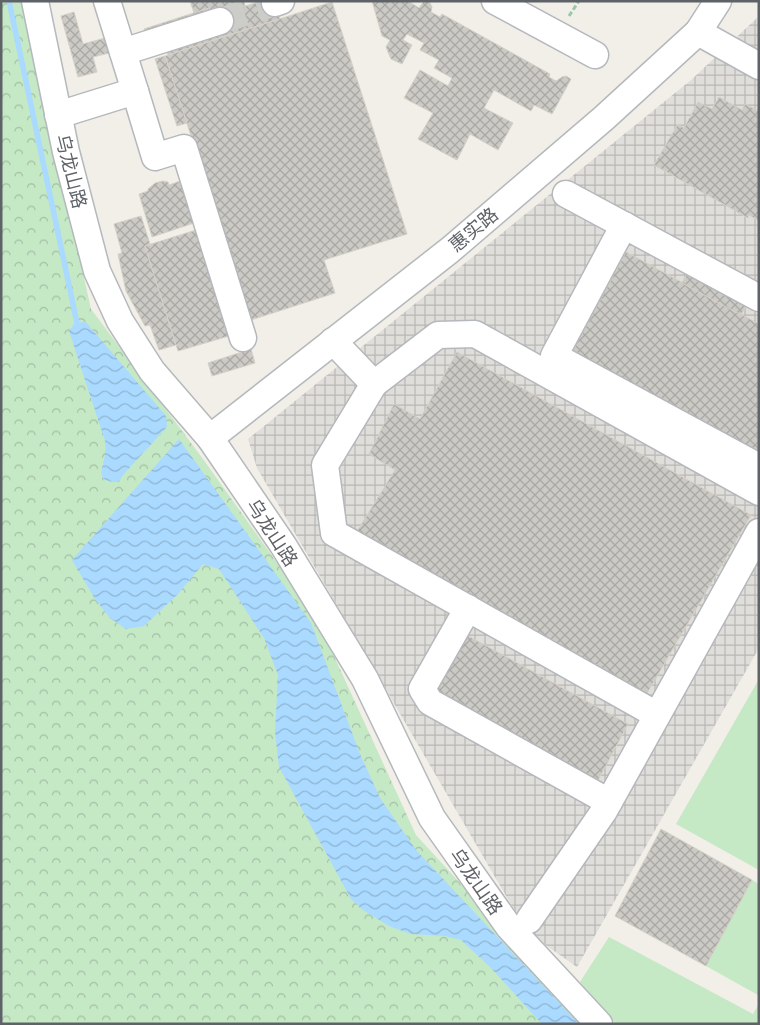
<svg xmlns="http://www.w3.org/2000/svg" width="760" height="1025" font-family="'Titillium Web','Noto Sans SC',sans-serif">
	<defs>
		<pattern id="industrial-grid" width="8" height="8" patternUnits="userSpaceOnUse" patternTransform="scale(1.25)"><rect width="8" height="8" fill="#e0deda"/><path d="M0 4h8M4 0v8" fill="none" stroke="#b9b8b5"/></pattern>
		<pattern id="forest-crowns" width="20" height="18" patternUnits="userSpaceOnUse" patternTransform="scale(1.25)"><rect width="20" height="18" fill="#c5e8c5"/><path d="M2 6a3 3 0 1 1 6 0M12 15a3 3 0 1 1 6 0" fill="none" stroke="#a3c0a4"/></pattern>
		<pattern id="water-waves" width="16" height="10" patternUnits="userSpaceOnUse" patternTransform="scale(1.25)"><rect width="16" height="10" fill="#aadaff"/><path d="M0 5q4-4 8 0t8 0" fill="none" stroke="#8eb4d2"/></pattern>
		<pattern id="building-cross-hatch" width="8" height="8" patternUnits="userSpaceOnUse" patternTransform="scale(1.25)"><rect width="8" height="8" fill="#cccac5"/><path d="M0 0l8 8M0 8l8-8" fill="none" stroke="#a9a8a4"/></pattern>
	</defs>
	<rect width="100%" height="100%" fill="#f1efe8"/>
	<path fill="url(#industrial-grid)" d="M759,16V648L577,967L527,932L257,468L248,439L691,80Z"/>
	<g fill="#c5e8c5">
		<path d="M759,679V870L676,824Z"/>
		<path d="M752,880L759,884L758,995L706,966Z"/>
		<path d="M609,937L753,1014L759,1004V1024H616L580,982Z"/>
	</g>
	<path fill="url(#forest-crowns)" d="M1,1H21L91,309L203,459L317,619L416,835L581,1015L586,1024H1Z"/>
	<g fill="url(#water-waves)">
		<path d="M85,321L166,416L167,427L122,476L119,482C93,482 103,470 105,454C106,450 105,445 105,441L69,331L74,324Z"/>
		<path d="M179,439L311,623L360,754L380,798L416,850L579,1024H542L491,968L461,940L445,936L411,934L389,926L363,910L351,899L279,767L275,733L278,675L264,638L219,569L203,564L178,594L144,626L126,629L110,618L95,599L72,560Z"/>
	</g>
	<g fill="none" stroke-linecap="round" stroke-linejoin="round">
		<path stroke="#aadaff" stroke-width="5.5" d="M9,1L77,323"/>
	</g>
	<g fill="url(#building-cross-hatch)" stroke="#d6d1c6">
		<path d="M190,1H244L245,6L212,17L209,8L194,13Z"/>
		<path d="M261,1H275L280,19L225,36L218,15Z"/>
		<path d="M372,1H408L419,8L424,1H429L432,7L431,12L440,17L442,14L550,74L549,77L556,81L562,77L566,76L571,79L552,114L534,105L531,111L494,90L484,108L513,123L498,150L470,134L457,160L418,139L433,113L404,98L420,70L448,86L452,78L434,68L439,60L420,50L424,43L407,34L403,40L412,45L402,64L391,59L386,47L390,40L382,36Z"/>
		<path d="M332,2L407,234L324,260L335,293L251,320L165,56Z"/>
		<path d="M209,8L212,17L147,38L144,29Z"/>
		<path d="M74,12L83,44L109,37L113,52L93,57L97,72L78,77L61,16Z"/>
		<path d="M223,28L225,36L168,55L165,47Z"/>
		<path d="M165,56L187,123L177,126L155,59Z"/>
		<path d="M719,97L742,110L745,104L759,111V221L749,215L748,218L654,165L678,124L684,128L698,102L712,109Z"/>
		<path d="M163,181L168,182L169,185L180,181L194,223L152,237L139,194L148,191V189L155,183Z"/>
		<path d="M141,216L150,244L145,246L176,345L159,350L150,325L145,326L126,291L118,254L122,253L114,224Z"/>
		<path d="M196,230L229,336L178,351L145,246Z"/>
		<path d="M626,252L759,324V457L571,354Z"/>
		<path d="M691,266L750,299L741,315L682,283Z"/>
		<path d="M251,349L255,363L212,376L208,363Z"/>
		<path d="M457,352L751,515L646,695L356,533L395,470L369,454L394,404L420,419Z"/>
		<path d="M463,633L628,724L595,786L430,694Z"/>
		<path d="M661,829L752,880L706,966L615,916Z"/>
	</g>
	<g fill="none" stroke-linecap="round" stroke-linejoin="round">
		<path stroke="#ccccc8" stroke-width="26" stroke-dasharray="26 13" stroke-linecap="butt" d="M220,21L275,3"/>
		<g stroke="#b5b8bc" stroke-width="29">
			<g id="minor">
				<path d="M35,1L66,152L97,271L120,321L152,371L210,438L283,545L365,679L432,818L509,927L599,1024"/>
				<path d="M495,1L595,55"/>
				<path d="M275,3L281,1"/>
				<path d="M698,32L759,66"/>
				<path d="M123,52L220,21"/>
				<path d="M135,91L155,157L184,148L243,338"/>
				<path d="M58,115L135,91L107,1"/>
				<path d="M566,194L759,298"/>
				<path d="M624,225L554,356L759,467"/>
				<path d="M333,341L374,384L438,335L475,334L759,492"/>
				<path d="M374,384L325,465L334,533L657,715"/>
				<path d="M210,438L450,250L604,118L698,32L718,1"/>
				<path d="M468,608L422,689L430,702L609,802"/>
				<path d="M529,920L604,811L759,532"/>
			</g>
		</g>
		<path stroke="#9cc7a9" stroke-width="3" stroke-dasharray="5 2.5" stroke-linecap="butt" d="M569,16L579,1"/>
		<use href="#minor" stroke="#fff" stroke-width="26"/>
	</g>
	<g text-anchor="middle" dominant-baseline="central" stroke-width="5" stroke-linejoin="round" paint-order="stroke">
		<g font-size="19" fill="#5f6368" stroke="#fff">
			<text transform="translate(72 171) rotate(76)">乌龙山路</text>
			<text transform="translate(473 229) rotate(-40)">惠实路</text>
			<text transform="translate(273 532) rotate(57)">乌龙山路</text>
			<text transform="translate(477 881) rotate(55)">乌龙山路</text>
		</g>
	</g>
	<rect width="760" height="1025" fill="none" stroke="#5f6368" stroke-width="5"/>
</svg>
